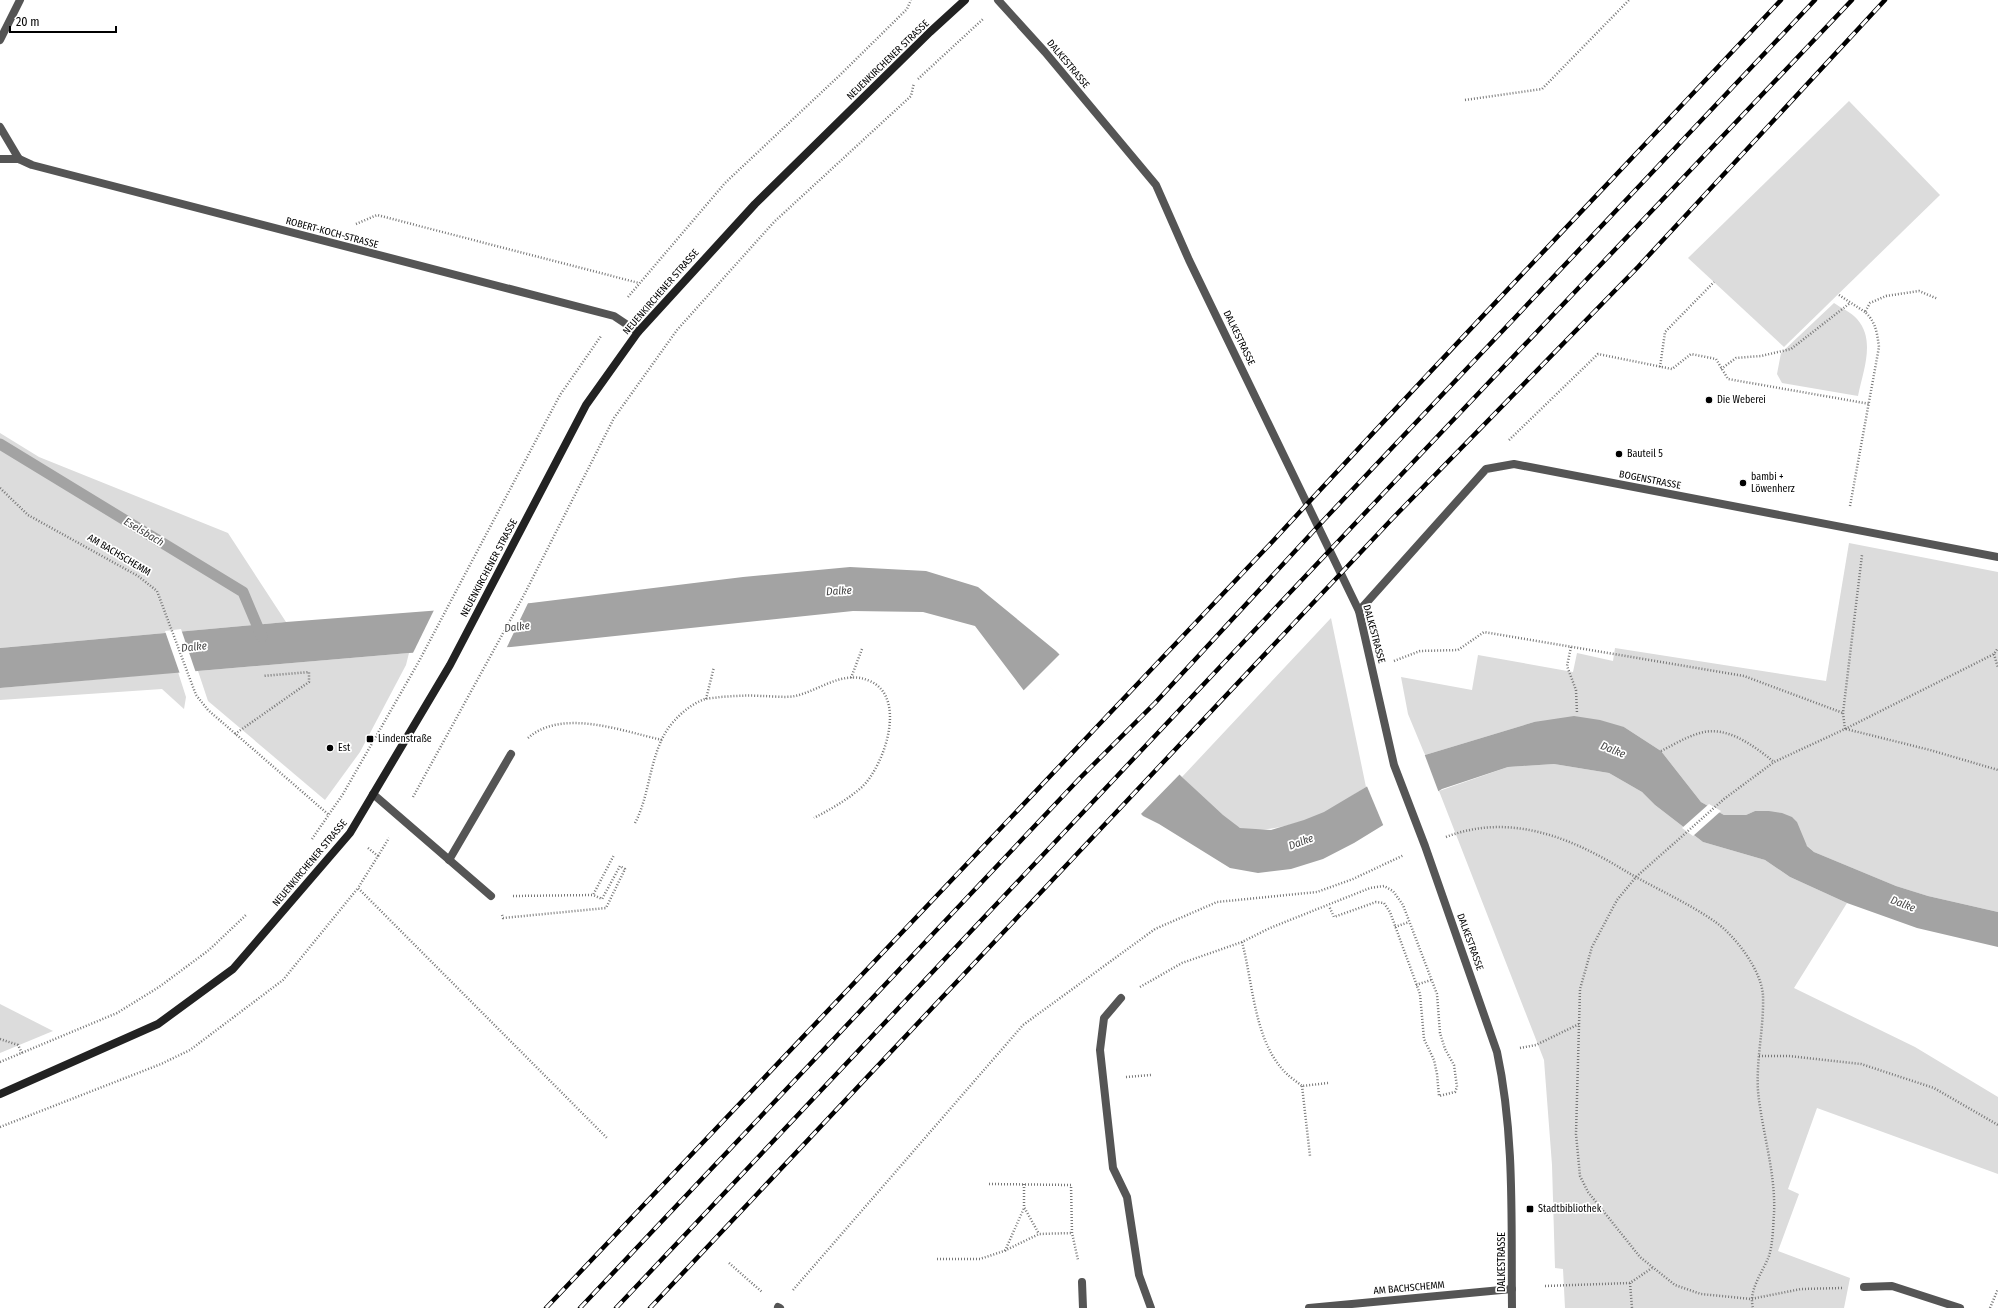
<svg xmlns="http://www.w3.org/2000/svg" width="1998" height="1308" font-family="'Fira Sans Condensed',sans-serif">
	<rect width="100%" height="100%" fill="#fff"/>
	<g fill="#dcdcdc">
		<path d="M1849,101L1940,195L1784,347L1688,258Z"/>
		<path d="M1834,303C1841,308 1851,312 1857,319C1876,340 1863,371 1858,396L1782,383L1777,374L1781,353Z"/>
		<path d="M0,433L39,457L228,533L286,622L0,648Z"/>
		<path d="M1849,543L1998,572V912L1928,896L1896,886L1814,852L1769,811H1755L1746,815H1724L1701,802L1661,751L1624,727L1534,722L1425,755L1408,714L1401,677L1472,690L1478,655L1573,672L1577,653L1613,661L1615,648L1826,681Z"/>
		<path d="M1331,618L1366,787C1352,795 1338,806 1324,813C1304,822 1262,835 1240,828C1224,822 1196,790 1182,777Z"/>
		<path d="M409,653L406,665L360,752L325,800L208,701L198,671Z"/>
		<path d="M178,672L186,697L184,709L162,689L0,700V688Z"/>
		<path d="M1554,764L1609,773L1642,792L1655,805L1703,842L1765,860L1790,877L1847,903L1794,988L1915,1047L1998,1097V1174L1817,1108L1788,1189L1799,1194L1778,1251L1850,1278L1844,1308H1565L1563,1269L1555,1268L1552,1165L1544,1060L1439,791L1508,767Z"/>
		<path d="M0,1004L53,1031L0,1053Z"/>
	</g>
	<path fill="#a3a3a3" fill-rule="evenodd" d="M850,567L926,571L978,587L1056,651L1182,777L1223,815L1240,828L1271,830L1304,820L1324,812L1366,787L1425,755L1534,722L1574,716L1600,720L1624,727L1661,751L1701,802L1724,815H1746L1755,811H1769L1782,813L1792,817L1797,822L1807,846L1814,852L1896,886L1928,896L1998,912V947L1917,928L1847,903L1790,877L1765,860L1703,842L1655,805L1642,792L1609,773L1554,764L1508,767L1442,789L1354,843L1323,859L1291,869L1258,873L1230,868L1159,824L1143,816L1028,696L975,626L923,612L853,611L511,647L409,653L0,688V648L286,622L531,603L743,577ZM1047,675L1157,787L1158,791L1150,792L1040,677Z"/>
	<g fill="#fff" fill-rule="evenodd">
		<path d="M529,601L506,649L412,655L435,608Z"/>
		<path d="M181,629L196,673L180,674L165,631Z"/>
		<path d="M1061,653L1181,773L1139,816L1022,692ZM1044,677H1046L1156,790H1151L1044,680Z"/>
		<path d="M1424,753L1439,793L1384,827L1366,784Z"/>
		<path d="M1709,804L1721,811L1693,836L1682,828Z"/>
	</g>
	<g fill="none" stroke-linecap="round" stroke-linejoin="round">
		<path stroke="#a3a3a3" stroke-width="11" d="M0,444L243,592L262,637"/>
		<g stroke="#777" stroke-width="2.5" stroke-dasharray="1 2" stroke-linecap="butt">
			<path d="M918,79L983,19"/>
			<path d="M1465,100L1542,89L1629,0"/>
			<path d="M356,224L377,215L639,283"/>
			<path d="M1839,295L1865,312"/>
			<path d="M628,297L725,183L840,75L907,9L911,0"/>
			<path d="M1660,367L1665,332L1714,282"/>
			<path d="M1721,369L1736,358L1761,356L1791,349L1850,303"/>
			<path d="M1509,440L1598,354L1672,369L1691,354L1716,359L1728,379L1870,404"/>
			<path d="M0,488L28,515L138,576L157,591L196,695L208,710L329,815"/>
			<path d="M1850,506L1879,347C1877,333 1876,322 1865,312L1870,303L1886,296L1919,291L1938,299"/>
			<path d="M1571,647L1567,666L1576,690L1577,713"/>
			<path d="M1994,654L1998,668"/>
			<path d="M1394,661L1420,651L1458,650L1484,632L1744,676L1843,713"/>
			<path d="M851,678L862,649"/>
			<path d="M706,699L714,667"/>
			<path d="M1845,729L1843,713L1862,555"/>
			<path d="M1846,729L1930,750L1998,770"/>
			<path d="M235,734L309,682V672L263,676"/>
			<path d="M528,738C562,708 622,731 662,740"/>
			<path d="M1661,751C1673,745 1686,737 1700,733C1727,725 1754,746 1774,762"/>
			<path d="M413,797L524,595L614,418L677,330L774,222L911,96L914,83"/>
			<path d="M635,823C652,791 649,747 675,720C683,711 694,703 705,699C709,698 715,698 720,697C734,696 747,695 762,696C772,696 785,698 795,696C819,691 843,669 870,681C908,698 884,766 862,787C847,800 831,809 814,818"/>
			<path d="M1446,837C1508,813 1568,836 1622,869C1652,887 1685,901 1714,921C1735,935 1762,971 1763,996C1764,1028 1756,1059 1758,1091C1762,1132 1776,1173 1774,1214C1773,1226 1773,1243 1769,1256C1763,1272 1748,1290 1753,1308"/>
			<path d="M312,839L343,794L418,663L560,395L601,336"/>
			<path d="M368,848L378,856L358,888L607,1138"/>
			<path d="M378,856L389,838"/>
			<path d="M513,896L593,895L614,855"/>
			<path d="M502,915L503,918L606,908L625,869L620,866L602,899L593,895"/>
			<path d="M1395,927L1409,922"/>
			<path d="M1242,942C1253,983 1254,1038 1283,1070C1288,1076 1296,1081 1302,1086L1328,1083"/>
			<path d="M1416,985L1431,980"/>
			<path d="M1140,987L1182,963L1242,942L1270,928L1370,888L1384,886L1393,891L1403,905L1437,994L1440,1033L1445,1049L1454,1065L1457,1087L1455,1092L1439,1096L1437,1074L1434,1060L1424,1039L1420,994L1390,912L1384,903L1376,902L1334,917L1329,906"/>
			<path d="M0,1039L18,1045L22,1053"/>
			<path d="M1520,1048L1536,1045L1579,1024"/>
			<path d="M1759,1056H1789L1861,1064L1934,1088L1998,1125"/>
			<path d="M0,1062L117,1013L159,987L209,950L246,915"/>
			<path d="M1126,1077L1151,1075"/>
			<path d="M1302,1086L1310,1156"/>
			<path d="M0,1127L161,1064L190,1050L283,980L358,888"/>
			<path d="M989,1184L1071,1185L1072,1233L1078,1260"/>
			<path d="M1024,1184V1207L1039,1234"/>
			<path d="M1005,1251L1024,1208"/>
			<path d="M937,1259H980L1004,1251L1039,1234L1072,1233"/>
			<path d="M729,1263L762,1292"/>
			<path d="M1630,1283L1632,1308"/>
			<path d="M1545,1286L1630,1283L1652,1268"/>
			<path d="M1842,1288L1801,1289L1751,1299L1701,1294L1675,1285L1640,1257L1588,1192L1580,1176L1576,1134L1580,989L1592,947L1617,900L1636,877L1724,799L1774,762L1845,729L1994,654L1998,648"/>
			<path d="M793,1290L1023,1025L1155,929L1217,902L1317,892L1353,879L1404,855"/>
			<path d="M1990,1308L1998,1289"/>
		</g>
		<g stroke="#555" stroke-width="8">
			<path d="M373,794L491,896"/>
			<path d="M449,860L511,754"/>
			<path d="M1121,998L1104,1018L1100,1050L1113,1168L1127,1197L1139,1275L1151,1308"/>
			<path d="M1082,1282L1083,1308"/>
			<path d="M1864,1287L1892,1286L1960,1308"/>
		</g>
		<g stroke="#555" stroke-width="8">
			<path d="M778,1307L780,1308"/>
			<path d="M1309,1308L1512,1289"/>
		</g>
		<g stroke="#555" stroke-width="8">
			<path d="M998,0L1045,52L1156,185L1189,260L1359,611L1394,765L1425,846L1497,1052C1515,1136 1511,1222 1512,1308"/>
			<path d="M0,40L20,0"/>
			<path d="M0,127L19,159"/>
			<path d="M0,159H19L32,165L614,316L638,332"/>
			<path d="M1359,611L1486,469L1514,464L1998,557"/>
		</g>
		<path stroke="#222" stroke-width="8" d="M0,1094L158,1024L233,969L350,833L450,665L586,405L638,332L755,204L930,32L965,0"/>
		<g stroke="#000" stroke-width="4.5">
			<g id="rail">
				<path d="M546,1308L1273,541C1440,359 1612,180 1781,0"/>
				<path d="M580,1308L1080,778L1155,703L1321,523L1815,0"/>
				<path d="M616,1308L1381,496L1852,0"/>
				<path d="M650,1308L1392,519L1638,267L1885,0"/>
			</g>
		</g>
		<use href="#rail" stroke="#fff" stroke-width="3" stroke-dasharray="9" stroke-linecap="butt"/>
	</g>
	<g fill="#000" stroke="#fff" stroke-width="1.5">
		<circle cx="1709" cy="400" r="4"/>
		<circle cx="1619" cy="454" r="4"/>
		<circle cx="1743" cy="483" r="4"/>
		<rect x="366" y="735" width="8" height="8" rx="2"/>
		<circle cx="330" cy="748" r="4"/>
		<rect x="1526" y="1205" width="8" height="8" rx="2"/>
	</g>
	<g text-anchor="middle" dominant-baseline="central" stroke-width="3.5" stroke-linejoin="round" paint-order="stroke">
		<g font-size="10" fill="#000" stroke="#fff">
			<text transform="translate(888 60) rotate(-44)">NEUENKIRCHENER STRASSE</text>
			<text transform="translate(1068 64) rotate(50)">DALKESTRASSE</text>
			<text transform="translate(332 233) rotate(15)">ROBERT-KOCH-STRASSE</text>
			<text transform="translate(661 292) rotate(-49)">NEUENKIRCHENER STRASSE</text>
			<text transform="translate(1239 338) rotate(64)">DALKESTRASSE</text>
			<text transform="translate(1650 480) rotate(11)">BOGENSTRASSE</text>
			<text transform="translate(119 555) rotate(31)">AM BACHSCHEMM</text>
			<text transform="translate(489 568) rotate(-62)">NEUENKIRCHENER STRASSE</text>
			<text transform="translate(1374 634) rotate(75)">DALKESTRASSE</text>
			<text transform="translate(310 863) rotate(-50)">NEUENKIRCHENER STRASSE</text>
			<text transform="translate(1470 942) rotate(70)">DALKESTRASSE</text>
			<text transform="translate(1502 1262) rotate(-90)">DALKESTRASSE</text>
			<text transform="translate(1409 1288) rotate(-5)">AM BACHSCHEMM</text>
		</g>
		<g font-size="10" fill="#000" stroke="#fff" text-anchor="start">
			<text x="1717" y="400">Die Weberei</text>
			<text x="1627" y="454">Bauteil 5</text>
			<text x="1751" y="477">bambi +<tspan x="1751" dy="12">Löwenherz</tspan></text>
			<text x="378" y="739">Lindenstraße</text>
			<text x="338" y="748">Est</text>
			<text x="1538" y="1209">Stadtbibliothek</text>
		</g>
		<g font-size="11" font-style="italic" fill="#444" stroke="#fff">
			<text transform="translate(144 532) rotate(31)">Eselsbach</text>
			<text transform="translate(839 591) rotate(-3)">Dalke</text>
			<text transform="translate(517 627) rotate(-7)">Dalke</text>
			<text transform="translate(194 647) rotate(-6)">Dalke</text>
			<text transform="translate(1613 750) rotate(22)">Dalke</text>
			<text transform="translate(1301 842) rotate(-20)">Dalke</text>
			<text transform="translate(1903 904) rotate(21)">Dalke</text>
		</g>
	</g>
	<path d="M10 26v6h106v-6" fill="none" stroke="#000000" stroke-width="2"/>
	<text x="16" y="26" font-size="12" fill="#000000" stroke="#ffffff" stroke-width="3" paint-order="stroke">20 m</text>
</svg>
